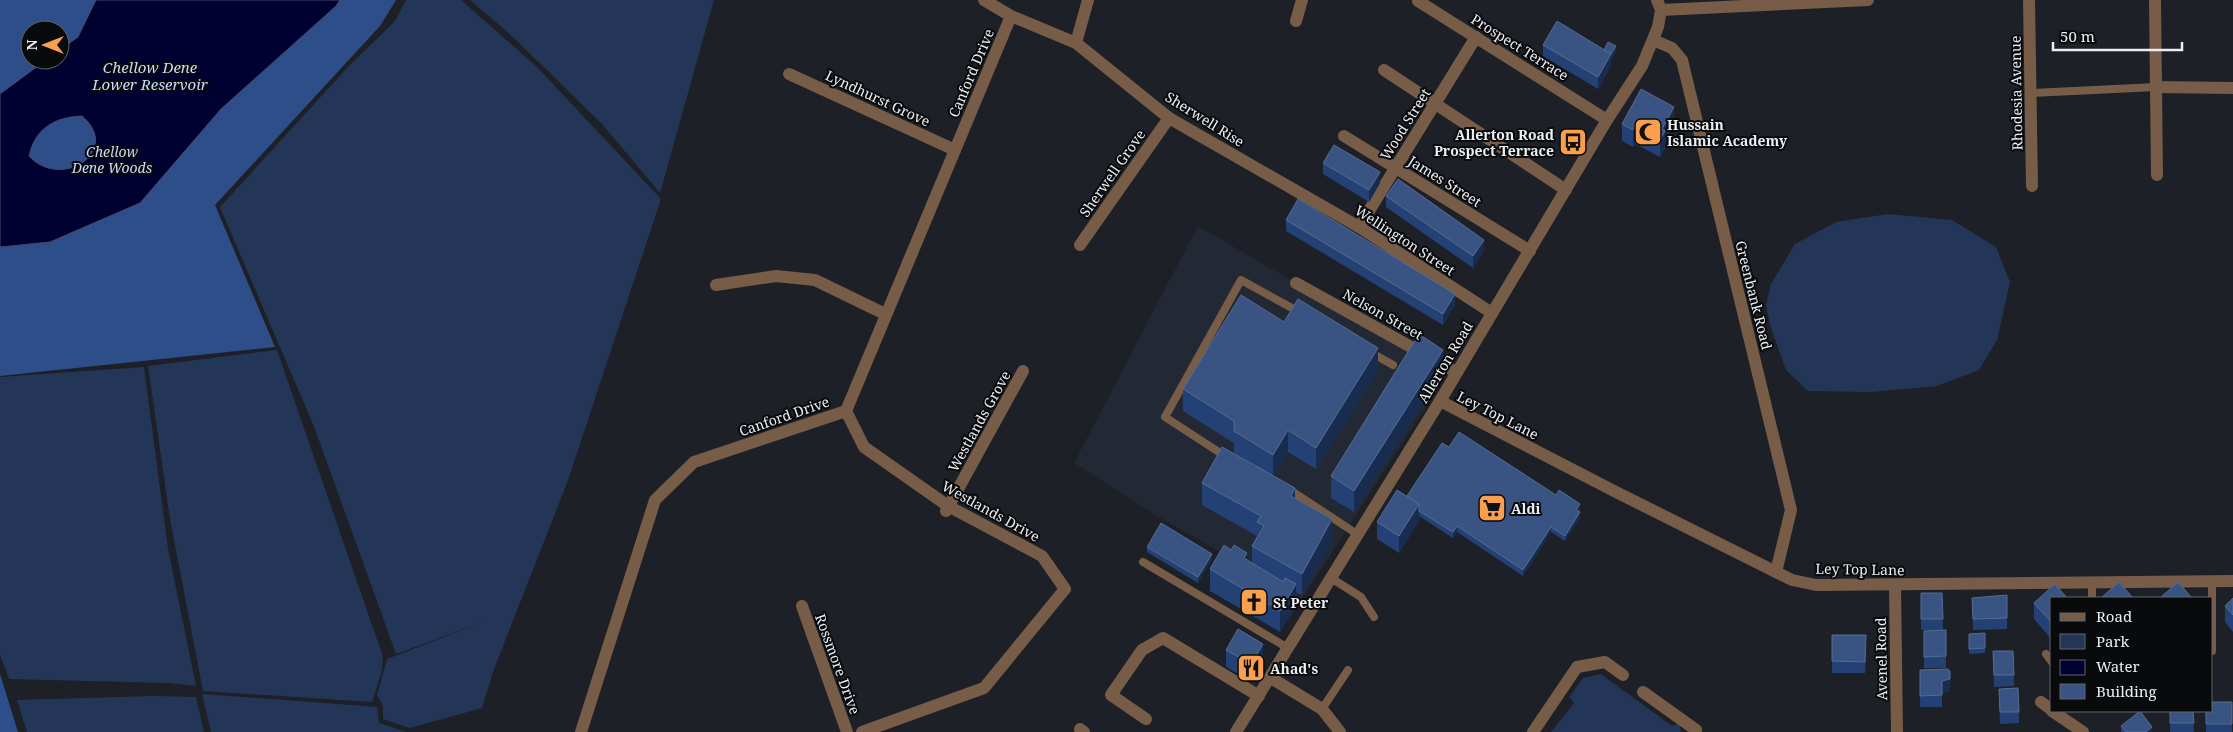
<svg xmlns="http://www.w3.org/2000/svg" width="2233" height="732" font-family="'Noto Serif',serif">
	<rect width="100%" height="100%" fill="#1d2026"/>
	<path fill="#232934" d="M1198,226L1448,372L1302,599L1154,514L1074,463Z"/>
	<g fill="#243657">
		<path d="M406,0H461L537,67L661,199L567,483L494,669L482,708L410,728L383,719V706L377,695L387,659L488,620L396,654L315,429L220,207L349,66L395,21Z"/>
		<path d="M470,0H714L660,193L602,124L512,36Z"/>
		<path d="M1888,214L1952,220L1996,247L2010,282L1997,340L1979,370L1937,386L1870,392L1808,391L1786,370L1770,325L1766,305L1771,284L1795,244L1836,222Z"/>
		<path d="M277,350L383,657L381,674L372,702L203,691L170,519L148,366Z"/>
		<path d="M144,367L168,549L196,686L168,683L9,679L0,655V377Z"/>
		<path d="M1601,674L1672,726L1679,723L1681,732H1551L1574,703L1569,697L1583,678Z"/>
		<path d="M202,694L377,707L379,723L406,732H211Z"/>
		<path d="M154,696L196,697L204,732H27L17,700Z"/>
	</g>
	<g fill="#2e4e89" fill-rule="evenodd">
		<path d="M0,0H396L380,26L215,205L275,347L0,376ZM30,30H60V60H30Z"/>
		<path d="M0,674L18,732H0Z"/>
	</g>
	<path fill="#000031" stroke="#46476b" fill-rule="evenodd" d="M96,0H340L336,6L221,109L140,203L50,242L0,247V94L46,60H60V50L78,37ZM82,116C123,151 61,191 29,156C35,128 55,117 82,116Z"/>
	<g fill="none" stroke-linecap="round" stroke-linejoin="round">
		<g stroke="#775c47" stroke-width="8">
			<path d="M2030,93L2156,87"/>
			<path d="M1370,352L1393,365"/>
			<path d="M1228,458L1165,417L1241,280L1301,313"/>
			<path d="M1287,488L1357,534"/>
			<path d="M1143,562L1288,648"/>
			<path d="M1331,578L1361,597L1374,617"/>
			<path d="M2092,598V584"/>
			<path d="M2212,651V582"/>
			<path d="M2046,654L2052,662"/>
			<path d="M1322,709L1348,670"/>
		</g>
		<g stroke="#775c47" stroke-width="12">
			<path d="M984,0L1011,16L1076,43L1169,118L1359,227L1492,313"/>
			<path d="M2029,0L2032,186"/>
			<path d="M2155,0L2157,175"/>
			<path d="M1418,1L1607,120"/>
			<path d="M1661,10L1868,0"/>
			<path d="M1296,21L1302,0"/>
			<path d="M1653,40L1672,48L1682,60L1791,510L1776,572"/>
			<path d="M1076,43L1088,0"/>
			<path d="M1384,70L1566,190"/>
			<path d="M789,74L955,150"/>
			<path d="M2156,87L2233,88"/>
			<path d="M1344,136L1530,251"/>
			<path d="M1359,227L1476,37"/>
			<path d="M1080,245L1169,118"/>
			<path d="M1296,283L1456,372"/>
			<path d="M716,285L776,276L815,280L885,314"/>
			<path d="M1440,401L1616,492L1792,580L1816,585L2233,581"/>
			<path d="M846,411L864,447L948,506L1042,556L1065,589L984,688L862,732"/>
			<path d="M946,511L1023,371"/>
			<path d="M1895,585L1897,732"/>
			<path d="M802,606L847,732"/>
			<path d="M1271,678L1322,709L1340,732"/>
			<path d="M1643,692L1696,730L1695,732"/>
			<path d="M2041,702L2052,710"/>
			<path d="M2052,711L2083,732"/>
			<path d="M1146,719L1111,695L1142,650L1163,638L1259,696"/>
			<path d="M1080,729L1084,732"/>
			<path d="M581,732L655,500L694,462L846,411L1011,16"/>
			<path d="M1533,732L1577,667L1605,662L1623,675"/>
		</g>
		<path stroke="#775c47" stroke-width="12" d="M1236,732L1440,401L1607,120L1642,66L1658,27L1661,10L1657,0"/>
	</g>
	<g fill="#244175">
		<path d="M1543,45L1604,50L1616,52L1611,60V66L1598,89L1543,56Z"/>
		<path d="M1622,124H1674L1665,140V148L1660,157L1635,144L1633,147L1622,141Z"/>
		<path d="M1323,163L1380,183L1369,202L1323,174Z"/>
		<path d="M1386,196L1484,251L1473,268L1386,207Z"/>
		<path d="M1286,220L1455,305L1443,325L1286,231Z"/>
		<path d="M1284,322L1378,370L1316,469L1288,452L1273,476L1295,498L1332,541L1302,595L1296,592V606L1280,632L1210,591V569L1247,560L1252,564V546L1257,536L1202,505V483L1256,466L1234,453V443L1183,411V389Z"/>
		<path d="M1443,371L1354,512L1331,498V476Z"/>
		<path d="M1449,447L1556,495L1580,510L1579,511L1580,518L1565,541L1551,532L1523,576L1457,532L1453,538L1419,516V521L1399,553L1377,539V522L1407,496Z"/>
		<path d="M1147,547L1212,559L1198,583L1147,552Z"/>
		<path d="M1921,593H1942L1943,630H1921Z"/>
		<path d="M1972,598L2007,618V629L1973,630Z"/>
		<path d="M2052,598V640L2034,619V603Z"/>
		<path d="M2233,598V632L2225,622V606Z"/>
		<path d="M1946,630V668H1924V631Z"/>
		<path d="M1985,633V653L1969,654V634Z"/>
		<path d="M1866,647L1865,673H1832V661Z"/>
		<path d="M1226,650L1263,660L1251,681L1226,667Z"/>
		<path d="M1993,651H2013L2014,686L1994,687Z"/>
		<path d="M1920,670L1950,691L1942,693V707H1920Z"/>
		<path d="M1999,689L2019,712V723L2000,724Z"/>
		<path d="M2232,702V732H2206V711Z"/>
		<path d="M2170,711H2193L2194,732H2170Z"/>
		<path d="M2121,726L2152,732H2121Z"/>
	</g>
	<g fill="#182c50">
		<path d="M1616,46V52L1611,60V54Z"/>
		<path d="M1611,54V66L1598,89V77Z"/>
		<path d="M1674,107V124L1665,140V148L1660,157V140L1662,129Z"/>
		<path d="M1635,127V144L1633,147V130Z"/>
		<path d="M1380,172V183L1369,202V190Z"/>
		<path d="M1484,240V251L1473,268V256Z"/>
		<path d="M1455,294V305L1443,325V314Z"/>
		<path d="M1378,348V370L1316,469V448Z"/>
		<path d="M1443,350V371L1354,512V491Z"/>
		<path d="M1288,430V452L1273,477V455Z"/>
		<path d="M1295,488V510L1291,496Z"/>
		<path d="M1419,504V521L1399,553V536Z"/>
		<path d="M1580,504V510L1576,515V510Z"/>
		<path d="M1580,512V518L1565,541V536Z"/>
		<path d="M1332,519V541L1302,595V574Z"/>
		<path d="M1457,526V532L1453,538V532Z"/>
		<path d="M1551,527V532L1523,576V570Z"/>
		<path d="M1212,554V559L1198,583V577Z"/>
		<path d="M1296,584V606L1280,632V611Z"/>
		<path d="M1263,644V660L1251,681V664Z"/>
		<path d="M1950,679V691L1942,693V681Z"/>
		<path d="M2152,727V732H2146Z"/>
	</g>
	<g fill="#395483" stroke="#556c94">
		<path d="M1557,21L1611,54L1598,77L1543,45Z"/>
		<path d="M1608,42L1616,46L1611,54L1604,50Z"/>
		<path d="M1641,89L1674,107L1662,129L1665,131L1660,140L1635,127L1633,130L1622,124Z"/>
		<path d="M1334,145L1380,172L1369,190L1323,163Z"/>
		<path d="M1398,179L1484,240L1473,256L1386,196Z"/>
		<path d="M1298,199L1455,294L1443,314L1286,220Z"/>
		<path d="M1241,295L1284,322L1298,299L1378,348L1316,448L1288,430L1273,455L1234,431V421L1183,389Z"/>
		<path d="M1419,334L1443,350L1354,491L1331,476Z"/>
		<path d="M1459,432L1556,495L1559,490L1580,504L1576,510L1580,512L1565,536L1551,527L1523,570L1457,526L1453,532L1419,511V504L1407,496L1442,443L1449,447Z"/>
		<path d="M1222,447L1295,488L1291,496L1332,519L1302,574L1252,546L1264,526L1257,522L1261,516L1202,483Z"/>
		<path d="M1397,490L1419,504L1399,536L1377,522Z"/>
		<path d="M1161,523L1212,554L1198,577L1147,547Z"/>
		<path d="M1224,545L1231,550L1234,545L1247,553L1244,558L1283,582L1285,578L1296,584L1280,611L1210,569Z"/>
		<path d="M2119,582L2133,598H2101Z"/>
		<path d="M2178,582L2192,598H2160Z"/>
		<path d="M2055,584L2067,598H2052V623L2034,603Z"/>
		<path d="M1921,593H1942L1943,619H1921Z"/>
		<path d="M2007,595V618L1973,619L1972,598Z"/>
		<path d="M2233,598V615L2225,606Z"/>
		<path d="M1238,629L1263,644L1251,664L1226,650Z"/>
		<path d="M1946,630V656L1924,657V631Z"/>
		<path d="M1985,633V648L1969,649V634Z"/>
		<path d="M1832,635H1866L1865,662L1832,661Z"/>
		<path d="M1993,651H2013L2014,675H1994Z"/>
		<path d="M1948,669L1950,671V679L1942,681V695L1920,696V670Z"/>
		<path d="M2018,688L2019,712H2000L1999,689Z"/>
		<path d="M2212,702H2232V724H2206V711H2212Z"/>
		<path d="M2140,711L2152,727L2146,732H2126L2121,726Z"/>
		<path d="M2170,711H2193L2194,723H2170Z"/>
	</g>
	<defs>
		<g id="mosque-square" transform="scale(1.4375)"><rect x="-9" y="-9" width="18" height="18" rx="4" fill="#fa9f4e" stroke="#080a0c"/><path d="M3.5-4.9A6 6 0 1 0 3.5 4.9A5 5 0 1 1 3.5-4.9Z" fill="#111"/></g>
		<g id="bus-square" transform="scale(1.4375)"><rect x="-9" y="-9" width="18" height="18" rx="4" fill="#fa9f4e" stroke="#080a0c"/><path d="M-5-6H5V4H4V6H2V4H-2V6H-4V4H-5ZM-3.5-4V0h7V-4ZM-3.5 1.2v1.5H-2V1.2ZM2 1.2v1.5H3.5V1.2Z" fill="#111"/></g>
		<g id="supermarket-square" transform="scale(1.4375)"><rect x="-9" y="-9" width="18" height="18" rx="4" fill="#fa9f4e" stroke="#080a0c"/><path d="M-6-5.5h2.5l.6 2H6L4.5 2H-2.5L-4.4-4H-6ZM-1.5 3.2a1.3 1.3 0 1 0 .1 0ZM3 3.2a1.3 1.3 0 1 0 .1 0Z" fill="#111"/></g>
		<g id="church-square" transform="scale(1.4375)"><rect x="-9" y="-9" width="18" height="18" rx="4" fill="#fa9f4e" stroke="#080a0c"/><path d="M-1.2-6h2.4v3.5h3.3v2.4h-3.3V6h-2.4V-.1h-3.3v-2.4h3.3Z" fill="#111"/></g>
		<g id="restaurant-square" transform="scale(1.4375)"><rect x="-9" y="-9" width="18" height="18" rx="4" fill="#fa9f4e" stroke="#080a0c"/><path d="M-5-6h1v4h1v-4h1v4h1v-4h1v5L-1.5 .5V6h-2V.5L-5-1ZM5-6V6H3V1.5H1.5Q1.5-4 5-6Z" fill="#111"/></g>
	</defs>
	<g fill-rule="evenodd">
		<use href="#mosque-square" x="1648" y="132"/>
		<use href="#bus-square" x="1573" y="142"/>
		<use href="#supermarket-square" x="1492" y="508"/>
		<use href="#church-square" x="1254" y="602"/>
		<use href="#restaurant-square" x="1251" y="668"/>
	</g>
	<g text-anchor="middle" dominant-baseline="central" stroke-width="4" stroke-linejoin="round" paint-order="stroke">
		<g font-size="14" fill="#ebeef2" stroke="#080a0c">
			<text transform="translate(1520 47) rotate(32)">Prospect Terrace</text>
			<text transform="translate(971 73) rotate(-67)">Canford Drive</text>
			<text transform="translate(2016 93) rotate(-91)">Rhodesia Avenue</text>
			<text transform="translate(878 98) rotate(25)">Lyndhurst Grove</text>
			<text transform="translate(1205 119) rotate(32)">Sherwell Rise</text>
			<text transform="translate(1405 124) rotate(-58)">Wood Street</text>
			<text transform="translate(1112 173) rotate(-55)">Sherwell Grove</text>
			<text transform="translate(1445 181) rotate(32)">James Street</text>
			<text transform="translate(1405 240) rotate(33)">Wellington Street</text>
			<text transform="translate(1754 295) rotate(76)">Greenbank Road</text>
			<text transform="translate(1383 314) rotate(29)">Nelson Street</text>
			<text transform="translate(1445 362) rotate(-59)">Allerton Road</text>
			<text transform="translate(1498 415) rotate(27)">Ley Top Lane</text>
			<text transform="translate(784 416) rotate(-19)">Canford Drive</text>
			<text transform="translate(979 421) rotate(-61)">Westlands Grove</text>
			<text transform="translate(991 511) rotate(29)">Westlands Drive</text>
			<text transform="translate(1860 569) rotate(1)">Ley Top Lane</text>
			<text transform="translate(1881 659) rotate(-91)">Avenel Road</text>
			<text transform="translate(838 664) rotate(70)">Rossmore Drive</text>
		</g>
		<g font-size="14" font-weight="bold" fill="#ebeef2" stroke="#080a0c" text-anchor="start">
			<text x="1667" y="124">Hussain<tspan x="1667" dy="16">Islamic Academy</tspan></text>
			<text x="1554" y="134" text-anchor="end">Allerton Road<tspan x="1554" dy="16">Prospect Terrace</tspan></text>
			<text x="1511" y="508">Aldi</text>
			<text x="1273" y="602">St Peter</text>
			<text x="1270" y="668">Ahad's</text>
		</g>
		<g font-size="14" font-style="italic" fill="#c6dbff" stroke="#080a0c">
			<text x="112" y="151">Chellow<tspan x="112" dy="16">Dene Woods</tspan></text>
		</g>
		<g font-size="15" font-style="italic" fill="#c6dbfe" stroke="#080a0c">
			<text x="150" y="67">Chellow Dene<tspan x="150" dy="17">Lower Reservoir</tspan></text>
		</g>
	</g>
	<rect x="2050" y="597" width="162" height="115" fill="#080a0c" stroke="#636568"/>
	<rect x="2060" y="613" width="25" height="8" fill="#775c47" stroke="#636568"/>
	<text x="2096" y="622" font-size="15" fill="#ebeef2">Road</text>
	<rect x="2060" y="634" width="25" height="15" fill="#243657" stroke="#636568"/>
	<text x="2096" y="647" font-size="15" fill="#ebeef2">Park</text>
	<rect x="2060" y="660" width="25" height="15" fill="#000031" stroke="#636568"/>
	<text x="2096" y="672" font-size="15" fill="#ebeef2">Water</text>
	<rect x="2060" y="684" width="25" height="15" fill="#395483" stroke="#636568"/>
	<text x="2096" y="697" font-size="15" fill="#ebeef2">Building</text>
	<g transform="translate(45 45) rotate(270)"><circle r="24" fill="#080a0c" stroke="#636568"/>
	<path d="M0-4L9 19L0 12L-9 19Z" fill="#fa9f4e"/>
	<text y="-8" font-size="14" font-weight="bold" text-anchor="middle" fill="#ebeef2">N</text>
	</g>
	<path d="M2053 42v8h129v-8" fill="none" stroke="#ebeef2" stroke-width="2.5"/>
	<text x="2060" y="42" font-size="15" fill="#ebeef2" stroke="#080a0c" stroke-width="4" paint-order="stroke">50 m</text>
</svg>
